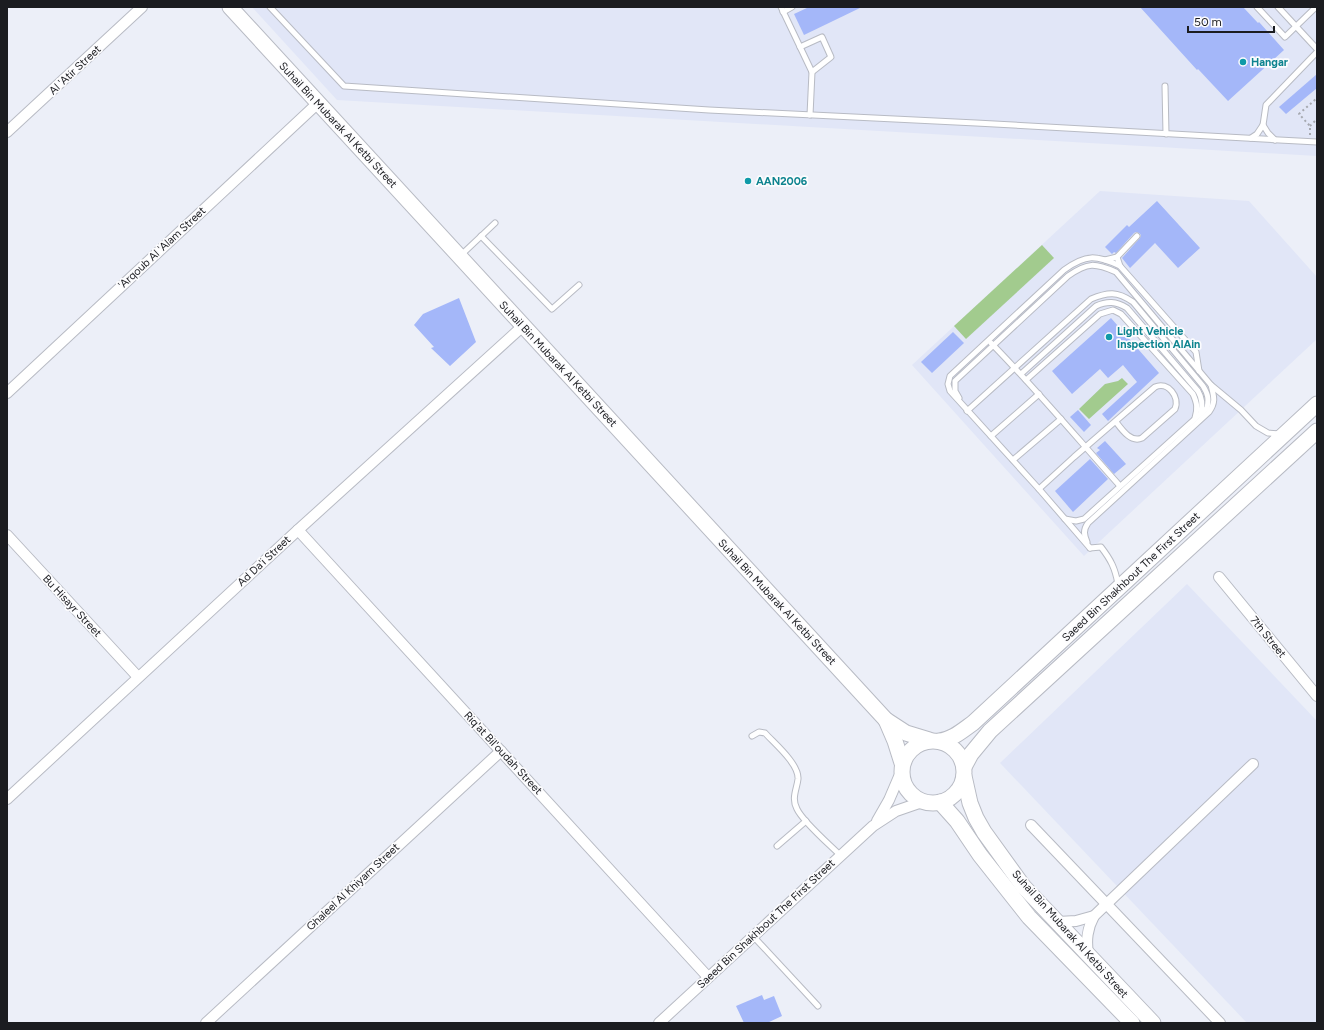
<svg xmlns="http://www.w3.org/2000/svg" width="1324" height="1030" font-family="Figtree,sans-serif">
	<rect width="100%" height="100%" fill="#eceff8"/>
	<g fill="#e1e6f7">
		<path d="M252,7H1317V156L337,100Z"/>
		<path d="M1100,191L1249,201L1317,277V339L1084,556L912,365Z"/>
		<path d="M1187,584L1317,721V1023H1247L1000,763Z"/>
	</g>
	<g fill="#a2cb8e">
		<path d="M1042,245L1054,258L966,339L954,326Z"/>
		<path d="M1122,378L1128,384L1089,419L1079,409L1105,384L1118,381Z"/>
	</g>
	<g fill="#a4b7f9">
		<path d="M809,7H862L804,35L794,14Z"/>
		<path d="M1140,7H1243L1258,23L1259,22L1284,50L1228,101L1198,69L1197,70Z"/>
		<path d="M1317,74V88L1286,114L1279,107Z"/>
		<path d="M1157,201L1200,248L1178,268L1155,243L1130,268L1122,258L1140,238L1141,235L1139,233L1136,232L1134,233L1116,253L1114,252L1112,254L1105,247L1127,225L1129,227Z"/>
		<path d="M459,298L476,342L450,366L431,348L434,347L414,325L423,314Z"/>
		<path d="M1111,318L1159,373L1108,421L1102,414L1137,382L1123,365L1108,378L1100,369L1072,394L1052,371Z"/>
		<path d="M953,332L964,343L932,373L921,362Z"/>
		<path d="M1078,410L1091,425L1084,432L1070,417Z"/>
		<path d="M1105,441L1126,464L1114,474L1096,453L1100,450L1097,448Z"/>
		<path d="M1090,459L1108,479L1073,512L1055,491Z"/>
		<path d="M762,995L764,1000L774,996L782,1016L767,1023H744L736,1006Z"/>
	</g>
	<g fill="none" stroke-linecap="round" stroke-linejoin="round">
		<g stroke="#b8bbc4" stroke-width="7">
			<g id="lane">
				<path d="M270,7L344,86L709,110L976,123L1317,142"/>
				<path d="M781,7L812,72L810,115"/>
				<path d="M1257,7L1285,37L1316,7"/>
				<path d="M1278,7L1317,49"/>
				<path d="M783,12L792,7"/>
				<path d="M800,47L822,37L831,57L812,72"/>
				<path d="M1165,86L1166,134"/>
				<path d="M1263,125L1266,105L1317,52"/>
				<path d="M1251,138L1257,134L1263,125L1268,133L1275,140"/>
				<path d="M481,236L552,309L579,285"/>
				<path d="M460,256L495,223"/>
				<path d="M1117,257L1137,236"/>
				<path d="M1105,260L1117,257L1120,266"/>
				<path d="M991,343C1036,389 1077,438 1120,486"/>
				<path d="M1021,374L1096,306C1107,301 1116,301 1127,308L1198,391C1202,398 1203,404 1201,412"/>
				<path d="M1026,380L1100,314L1113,310L1121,314L1193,394C1197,403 1198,408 1195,418"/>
				<path d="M959,398L955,391V381L1068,276C1088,262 1095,263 1116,272L1211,385L1241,410L1256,426L1268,433L1280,434"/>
				<path d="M967,411L1091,299C1108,292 1117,291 1133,302L1203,386C1208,394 1209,399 1207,408L1084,519L1076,521L1065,519"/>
				<path d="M991,436L1039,394"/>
				<path d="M1013,460L1061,419"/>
				<path d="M1039,489L1074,457L1155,387C1168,381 1180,397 1175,409L1142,438C1131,443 1122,430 1116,422"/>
				<path d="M1087,542C1084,535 1083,530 1088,523L1209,412C1216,402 1214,397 1211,385"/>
				<path d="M1090,548L1039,489L950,391L948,384L950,376L1064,270C1086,254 1096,255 1120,266L1196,352L1199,371"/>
				<path d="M1090,548L1101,547C1111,560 1115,568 1118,584"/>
				<path d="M752,736L759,732L765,733C775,744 799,764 798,779C797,789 791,798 797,809C803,822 829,844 841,856"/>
				<path d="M777,846L806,821"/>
				<path d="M753,936L818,1006"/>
			</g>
		</g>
		<g stroke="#b8bbc4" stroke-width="12">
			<g id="street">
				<path d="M7,132L142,7"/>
				<path d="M7,393L318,103"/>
				<path d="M298,530L708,977"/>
				<path d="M7,535L138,677"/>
				<path d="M1219,577L1317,696"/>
				<path d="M7,799L298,530L523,326"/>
				<path d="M877,821L889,800L901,772"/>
				<path d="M1031,825L1220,1023"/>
				<path d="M1058,922L1076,921L1094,916"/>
				<path d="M1088,954C1086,940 1087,929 1094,916L1253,764"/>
				<path d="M206,1023L501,751"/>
				<path d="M659,1023L873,826L896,811L922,802"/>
			</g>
		</g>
		<g stroke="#b8bbc4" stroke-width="17">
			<g id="secondary">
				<path d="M230,7L886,720L906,733L929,740"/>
				<path d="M886,720L895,741L902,763"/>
				<circle cx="933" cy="772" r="31"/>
				<path d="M939,741C952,740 963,730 973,723L1317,404"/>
				<path d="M964,767L971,754L990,731L1317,431"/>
				<path d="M964,776L970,803L976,818L984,832L1023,886L1153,1023"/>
				<path d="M940,802L957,821L980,855L1029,917L1132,1023"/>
			</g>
		</g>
		<g stroke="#a5a8af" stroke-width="2" stroke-dasharray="2 3" stroke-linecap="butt">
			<path d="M1310,126L1317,119"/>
			<path d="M1310,135V126L1299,114L1317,98"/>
			<circle cx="932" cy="771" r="26"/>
		</g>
		<use href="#lane" stroke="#fff" stroke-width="5"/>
		<use href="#street" stroke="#fff" stroke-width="10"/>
		<use href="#secondary" stroke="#fff" stroke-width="15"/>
	</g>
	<g fill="#0f9aa8" stroke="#fcfcfe" stroke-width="1.5">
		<circle cx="1243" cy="62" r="4"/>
		<circle cx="748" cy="181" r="4"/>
		<circle cx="1109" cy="337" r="4"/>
	</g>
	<g text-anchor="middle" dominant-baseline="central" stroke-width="3.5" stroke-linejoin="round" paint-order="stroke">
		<g font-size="11" font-weight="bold" fill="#0d838f" stroke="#fcfcfe" text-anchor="start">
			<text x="1251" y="62">Hangar</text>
			<text x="756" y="181">AAN2006</text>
			<text x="1117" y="331">Light Vehicle<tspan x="1117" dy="13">Inspection AlAin</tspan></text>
		</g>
		<g font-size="11" fill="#1b1c20" stroke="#fcfcfe">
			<text transform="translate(75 70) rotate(-43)">Al 'Atir Street</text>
			<text transform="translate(338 125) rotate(47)">Suhail Bin Mubarak Al Ketbi Street</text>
			<text transform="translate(162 248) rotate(-43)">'Arqoub Al 'Alam Street</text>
			<text transform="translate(558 364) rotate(47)">Suhail Bin Mubarak Al Ketbi Street</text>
			<text transform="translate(264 561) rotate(-43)">Ad Da'i Street</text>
			<text transform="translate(1131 577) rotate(-43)">Saeed Bin Shakhbout The First Street</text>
			<text transform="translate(777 602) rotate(47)">Suhail Bin Mubarak Al Ketbi Street</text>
			<text transform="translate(72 606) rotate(47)">Bu Hisayr Street</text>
			<text transform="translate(1268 637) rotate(51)">7th Street</text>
			<text transform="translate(503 753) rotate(47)">Riq'at Bil'oudah Street</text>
			<text transform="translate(353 887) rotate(-43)">Ghaleel Al Khiyam Street</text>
			<text transform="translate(766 924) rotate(-43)">Saeed Bin Shakhbout The First Street</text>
			<text transform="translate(1070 934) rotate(48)">Suhail Bin Mubarak Al Ketbi Street</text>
		</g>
	</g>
	<rect width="1324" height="1030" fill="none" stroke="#1b1c20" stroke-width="16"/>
	<path d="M1188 26v6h86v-6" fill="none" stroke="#1b1c20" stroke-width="2"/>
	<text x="1194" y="26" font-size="12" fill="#1b1c20" stroke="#fcfcfe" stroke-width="3" paint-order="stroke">50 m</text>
</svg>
